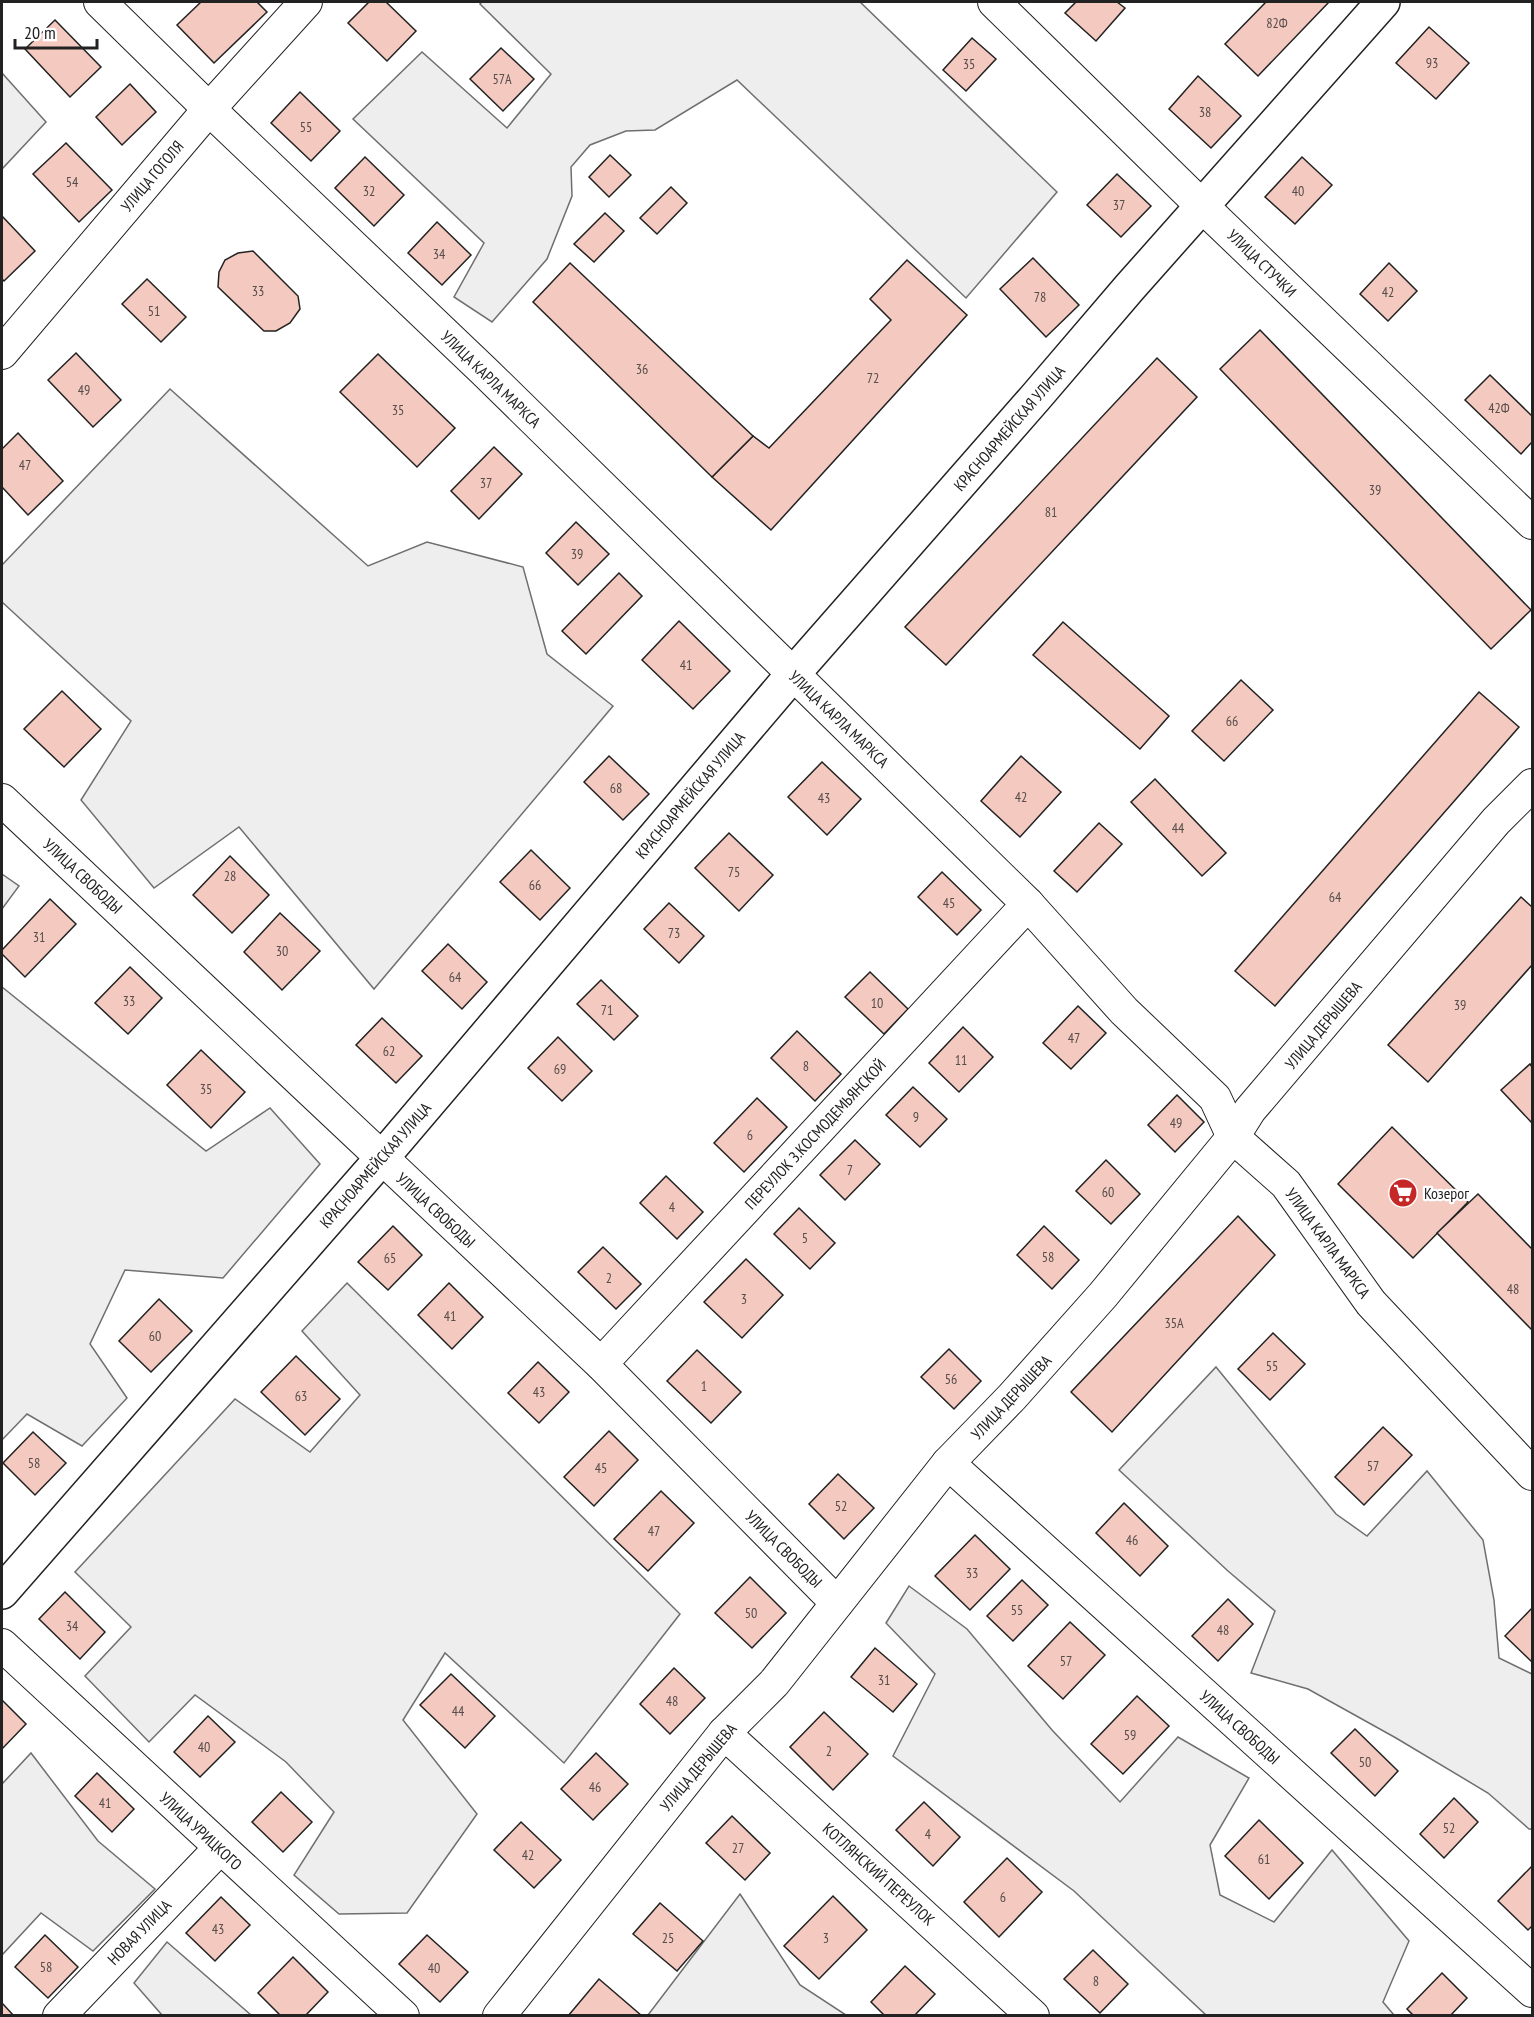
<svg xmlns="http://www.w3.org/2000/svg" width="1534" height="2017" font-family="'PT Sans Narrow',sans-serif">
	<rect width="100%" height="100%" fill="#fff"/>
	<g fill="#eee" stroke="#6f6f6f" stroke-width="1.5">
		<path d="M482,2H860L1057,192L966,298L737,80L655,130L626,131L590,145L571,167L572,196L547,259L492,322L454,297L484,243L353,119L422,52L507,128L551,74L480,4Z"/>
		<path d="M2,73L46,122L2,169Z"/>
		<path d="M170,389L368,566L427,542L523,567L547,654L613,706L374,989L239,827L154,888L81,800L131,721L2,602V565Z"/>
		<path d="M2,874L19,886L2,909Z"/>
		<path d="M2,987L206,1151L270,1108L320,1164L223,1278L125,1270L90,1344L127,1398L82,1446L27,1414L2,1440Z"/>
		<path d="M347,1283L680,1614L564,1763L445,1653L403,1720L477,1814L407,1913L339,1914L294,1875L334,1812L286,1762L195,1695L149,1742L85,1676L131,1627L75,1572L235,1399L310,1452L360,1395L302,1331Z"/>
		<path d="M1216,1367L1336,1514L1367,1536L1427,1471L1483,1540L1494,1600L1499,1658L1532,1674V1829H1529L1488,1793L1396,1738L1308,1689L1251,1673L1275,1611L1228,1571L1119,1470Z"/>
		<path d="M909,1586L967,1629L1052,1730L1120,1802L1178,1737L1249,1778L1210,1845L1220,1895L1274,1922L1332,1850L1409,1941L1383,2002L1394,2015H1206L1074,1891L893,1756L935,1674L886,1623Z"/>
		<path d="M31,1753L98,1841L155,1889L93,1951L41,1913L2,1955V1784Z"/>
		<path d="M740,1894L800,1985L846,2015H648Z"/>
		<path d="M167,1942L251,2015H162L134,1983Z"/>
	</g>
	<g fill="#f3c9c0" stroke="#222" stroke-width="1.5">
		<path d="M201,2H257L267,12L214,63L177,25Z"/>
		<path d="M369,2H386L416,31L387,61L348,23Z"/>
		<path d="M1076,2H1117L1125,8L1096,41L1065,13Z"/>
		<path d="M1266,2H1329L1258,76L1225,44Z"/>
		<path d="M55,20L101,67L70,97L25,49Z"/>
		<path d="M1429,27L1469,63L1436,99L1396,63Z"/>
		<path d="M972,38L996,59L966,91L943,70Z"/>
		<path d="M501,48L534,79L503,111L470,79Z"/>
		<path d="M1198,76L1241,116L1211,148L1169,109Z"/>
		<path d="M130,84L156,112L122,145L96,117Z"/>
		<path d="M300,92L340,131L311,161L271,123Z"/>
		<path d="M66,143L112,190L79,222L33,174Z"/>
		<path d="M610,155L631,175L609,197L589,177Z"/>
		<path d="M365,157L404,195L374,226L335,188Z"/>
		<path d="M1302,157L1332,185L1295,224L1265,197Z"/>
		<path d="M1117,174L1151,206L1121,237L1087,205Z"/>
		<path d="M671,187L687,203L657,234L640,218Z"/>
		<path d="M605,213L624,231L594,262L574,244Z"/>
		<path d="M2,216L35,251L4,281L2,279Z"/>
		<path d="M437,222L471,255L442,285L408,253Z"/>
		<path d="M253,251L298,296L300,309L290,323L276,331H264L218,287L219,272L225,260L238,253Z"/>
		<path d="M1033,258L1079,305L1046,337L1000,289Z"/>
		<path d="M907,260L967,315L771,530L712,477L753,436L769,448L891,320L870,299Z"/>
		<path d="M570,263L753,436L712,477L533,302Z"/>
		<path d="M1389,263L1417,291L1388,321L1360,294Z"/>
		<path d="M147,279L186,317L161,342L122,304Z"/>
		<path d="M1260,330L1531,610L1491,649L1220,369Z"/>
		<path d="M76,353L121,400L93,427L48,380Z"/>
		<path d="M378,354L455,428L417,467L340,392Z"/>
		<path d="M1157,358L1197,397L946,665L905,627Z"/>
		<path d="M1490,375L1532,416V442L1521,454L1465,400Z"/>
		<path d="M18,433L63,481L28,515L2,487V449Z"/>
		<path d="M494,447L522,474L479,519L451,491Z"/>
		<path d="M576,522L609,554L578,585L546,553Z"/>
		<path d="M619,573L642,596L586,654L562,631Z"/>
		<path d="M679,621L730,671L693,709L642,660Z"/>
		<path d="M1063,622L1169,716L1140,749L1033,655Z"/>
		<path d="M1241,680L1273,710L1224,761L1192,731Z"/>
		<path d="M62,691L101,729L64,767L24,729Z"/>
		<path d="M1479,692L1519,727L1275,1006L1235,971Z"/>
		<path d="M609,756L649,794L623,820L584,782Z"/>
		<path d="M1021,756L1061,792L1020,837L981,801Z"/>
		<path d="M822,762L861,799L827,835L788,797Z"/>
		<path d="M1155,779L1226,853L1202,876L1131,802Z"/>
		<path d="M1099,823L1122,844L1077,892L1054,871Z"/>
		<path d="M729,833L773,875L739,911L695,868Z"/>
		<path d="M531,850L570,888L540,920L500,882Z"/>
		<path d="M230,856L269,895L232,933L193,895Z"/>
		<path d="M942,872L981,910L957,935L918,897Z"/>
		<path d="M1521,897L1532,907V965L1428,1082L1388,1045Z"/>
		<path d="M50,899L76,924L25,977L2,954V950Z"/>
		<path d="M669,903L704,936L679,963L644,929Z"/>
		<path d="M280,913L320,951L282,990L244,952Z"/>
		<path d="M448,944L487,982L462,1009L422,971Z"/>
		<path d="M130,967L162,998L128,1034L95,1003Z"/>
		<path d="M870,972L908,1009L884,1034L845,997Z"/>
		<path d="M601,980L638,1016L614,1040L577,1004Z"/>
		<path d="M1078,1006L1106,1033L1071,1069L1043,1043Z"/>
		<path d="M382,1018L422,1056L396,1083L356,1045Z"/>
		<path d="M963,1027L993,1057L959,1092L929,1063Z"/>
		<path d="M797,1031L841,1074L815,1101L771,1058Z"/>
		<path d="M558,1037L592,1071L562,1101L528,1068Z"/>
		<path d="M201,1050L245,1092L211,1128L167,1085Z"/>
		<path d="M1530,1064L1532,1067V1123L1501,1090Z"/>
		<path d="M913,1087L947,1119L920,1147L886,1115Z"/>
		<path d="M1177,1095L1204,1122L1175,1152L1148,1125Z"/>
		<path d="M757,1098L787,1127L744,1172L714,1143Z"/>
		<path d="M1392,1127L1468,1202L1413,1258L1338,1184Z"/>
		<path d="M855,1140L880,1164L845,1200L820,1175Z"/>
		<path d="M1106,1160L1140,1194L1111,1224L1076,1191Z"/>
		<path d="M666,1176L703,1212L677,1239L640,1203Z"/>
		<path d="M1478,1194L1532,1249V1330L1437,1233Z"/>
		<path d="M799,1208L835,1243L810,1269L774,1234Z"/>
		<path d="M1238,1216L1275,1255L1112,1432L1071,1392Z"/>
		<path d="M393,1226L422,1255L388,1290L358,1262Z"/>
		<path d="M1044,1226L1079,1260L1052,1289L1017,1255Z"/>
		<path d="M603,1247L641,1284L616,1309L578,1272Z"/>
		<path d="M746,1259L783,1295L742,1338L704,1302Z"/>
		<path d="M449,1283L483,1317L452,1349L418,1315Z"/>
		<path d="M159,1299L192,1331L151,1372L119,1341Z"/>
		<path d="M1273,1333L1305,1364L1270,1400L1238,1369Z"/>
		<path d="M949,1349L981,1381L954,1409L921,1377Z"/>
		<path d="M697,1350L741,1392L711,1423L667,1381Z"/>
		<path d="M296,1356L340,1399L305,1435L261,1392Z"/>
		<path d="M538,1362L569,1392L539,1423L508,1393Z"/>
		<path d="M1383,1427L1412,1455L1364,1505L1335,1477Z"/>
		<path d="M609,1431L638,1460L594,1506L564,1477Z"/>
		<path d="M33,1432L66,1463L35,1495L3,1463Z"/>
		<path d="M838,1474L874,1508L844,1539L809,1504Z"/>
		<path d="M661,1491L694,1523L648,1571L614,1539Z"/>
		<path d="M1124,1503L1168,1546L1140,1576L1096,1533Z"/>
		<path d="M975,1535L1010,1569L970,1610L935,1576Z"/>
		<path d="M750,1577L786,1613L752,1648L715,1613Z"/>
		<path d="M1022,1580L1048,1605L1013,1641L987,1616Z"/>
		<path d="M65,1592L105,1632L80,1659L39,1619Z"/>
		<path d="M1228,1599L1253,1624L1218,1661L1192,1636Z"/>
		<path d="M1532,1608V1662L1505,1636Z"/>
		<path d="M1070,1622L1105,1655L1063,1699L1028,1666Z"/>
		<path d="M875,1648L917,1684L893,1712L851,1677Z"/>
		<path d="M674,1668L705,1698L670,1734L640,1704Z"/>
		<path d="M451,1674L495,1716L465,1748L420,1705Z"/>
		<path d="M1137,1696L1169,1726L1123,1774L1091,1744Z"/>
		<path d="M2,1700L26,1724L2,1749Z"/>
		<path d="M824,1712L868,1754L833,1790L790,1747Z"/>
		<path d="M208,1716L235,1742L200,1777L174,1752Z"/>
		<path d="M1355,1729L1398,1771L1375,1796L1331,1753Z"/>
		<path d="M596,1753L628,1784L593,1820L561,1789Z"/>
		<path d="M97,1773L134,1809L112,1832L75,1796Z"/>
		<path d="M281,1792L312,1822L283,1852L252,1822Z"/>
		<path d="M1454,1798L1478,1822L1444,1858L1420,1834Z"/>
		<path d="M924,1802L960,1837L933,1866L896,1830Z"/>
		<path d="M732,1816L770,1853L745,1880L706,1843Z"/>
		<path d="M1259,1820L1303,1863L1269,1899L1225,1856Z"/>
		<path d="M521,1822L561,1860L534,1888L494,1850Z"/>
		<path d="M1007,1858L1042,1892L999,1937L964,1902Z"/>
		<path d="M1532,1866V1926L1528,1930L1498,1901Z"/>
		<path d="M833,1896L867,1930L819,1979L784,1946Z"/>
		<path d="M221,1897L250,1925L215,1961L186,1933Z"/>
		<path d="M660,1903L703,1941L677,1971L633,1934Z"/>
		<path d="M45,1935L78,1967L48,1998L15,1967Z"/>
		<path d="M427,1935L468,1972L440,2002L399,1964Z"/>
		<path d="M1093,1950L1128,1984L1100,2013L1064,1979Z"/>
		<path d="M293,1957L328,1992L305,2016H281L258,1993Z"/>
		<path d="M905,1966L935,1994L914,2016H885L871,2002Z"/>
		<path d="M1442,1973L1467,1998L1450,2016H1414L1407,2009Z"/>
		<path d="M599,1979L642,2016H568Z"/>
		<path d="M2,2003L14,2016H2Z"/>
	</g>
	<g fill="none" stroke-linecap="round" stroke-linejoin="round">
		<g stroke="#222" stroke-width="34">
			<g id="minor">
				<path d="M100,2L209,109L484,371L1028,904L1124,1011L1215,1098L1233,1137L1286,1184L1371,1303L1532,1474"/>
				<path d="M994,2L1203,207L1532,523"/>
				<path d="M2,353L209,109L306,2"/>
				<path d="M2,800L601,1364L837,1603"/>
				<path d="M601,1364L1028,904"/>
				<path d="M948,1463L1532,1991"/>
				<path d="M2,1645L403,2016"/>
				<path d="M724,1733L1033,2016"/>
				<path d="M59,2016L220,1848"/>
				<path d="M499,2016L724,1733L774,1683L948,1463L1012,1397L1103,1295L1233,1137L1250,1110L1496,821L1532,785"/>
			</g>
		</g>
		<g stroke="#222" stroke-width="36">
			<path id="major" d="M2,1592L381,1159L793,674L1035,398L1130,287L1383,2"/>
		</g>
		<use href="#minor" stroke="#fff" stroke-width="32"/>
		<use href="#major" stroke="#fff" stroke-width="33"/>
	</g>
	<defs>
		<g id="supermarket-disc" transform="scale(1.5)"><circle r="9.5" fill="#c62828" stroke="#fff"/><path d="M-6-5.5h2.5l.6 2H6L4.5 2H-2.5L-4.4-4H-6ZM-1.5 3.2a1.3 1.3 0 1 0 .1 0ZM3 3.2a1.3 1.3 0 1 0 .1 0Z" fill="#fff"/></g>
	</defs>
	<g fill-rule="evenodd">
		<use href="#supermarket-disc" x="1403" y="1193"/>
	</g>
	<g text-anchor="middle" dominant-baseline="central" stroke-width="4.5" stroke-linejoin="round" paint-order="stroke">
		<g font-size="14" fill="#564c4a">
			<text x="1277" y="23">82Ф</text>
			<text x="1432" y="63">93</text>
			<text x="969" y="64">35</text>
			<text x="502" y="79">57А</text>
			<text x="1205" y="112">38</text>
			<text x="306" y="127">55</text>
			<text x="72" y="182">54</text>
			<text x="369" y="191">32</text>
			<text x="1298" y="191">40</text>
			<text x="1119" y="205">37</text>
			<text x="439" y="254">34</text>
			<text x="258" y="291">33</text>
			<text x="1388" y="292">42</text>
			<text x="1040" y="297">78</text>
			<text x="154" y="311">51</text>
			<text x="642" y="369">36</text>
			<text x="873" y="378">72</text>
			<text x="84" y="390">49</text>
			<text x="1499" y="408">42Ф</text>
			<text x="398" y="410">35</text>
			<text x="25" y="465">47</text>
			<text x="486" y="483">37</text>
			<text x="1375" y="490">39</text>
			<text x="1051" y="512">81</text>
			<text x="577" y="554">39</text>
			<text x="686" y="665">41</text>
			<text x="1232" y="721">66</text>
			<text x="616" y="788">68</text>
			<text x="1021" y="797">42</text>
			<text x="824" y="798">43</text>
			<text x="1178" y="828">44</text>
			<text x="734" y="872">75</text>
			<text x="230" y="876">28</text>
			<text x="535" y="885">66</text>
			<text x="1335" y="897">64</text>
			<text x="949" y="903">45</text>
			<text x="674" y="933">73</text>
			<text x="39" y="937">31</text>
			<text x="282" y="951">30</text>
			<text x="455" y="977">64</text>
			<text x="129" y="1001">33</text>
			<text x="877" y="1003">10</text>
			<text x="1460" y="1005">39</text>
			<text x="607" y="1010">71</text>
			<text x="1074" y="1038">47</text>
			<text x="389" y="1051">62</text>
			<text x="961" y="1060">11</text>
			<text x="806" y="1066">8</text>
			<text x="560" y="1069">69</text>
			<text x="206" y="1089">35</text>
			<text x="916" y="1117">9</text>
			<text x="1176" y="1123">49</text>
			<text x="750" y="1135">6</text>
			<text x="850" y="1170">7</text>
			<text x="1108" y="1192">60</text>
			<text x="672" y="1207">4</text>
			<text x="805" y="1238">5</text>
			<text x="1048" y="1257">58</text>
			<text x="390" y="1258">65</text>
			<text x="609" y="1278">2</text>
			<text x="1513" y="1289">48</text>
			<text x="744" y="1299">3</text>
			<text x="450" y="1316">41</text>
			<text x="1174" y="1323">35А</text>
			<text x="155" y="1336">60</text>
			<text x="1272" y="1366">55</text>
			<text x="951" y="1379">56</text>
			<text x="704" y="1386">1</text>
			<text x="539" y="1392">43</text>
			<text x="301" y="1396">63</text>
			<text x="34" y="1463">58</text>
			<text x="1373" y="1466">57</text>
			<text x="601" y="1468">45</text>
			<text x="841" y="1506">52</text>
			<text x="654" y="1531">47</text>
			<text x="1132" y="1540">46</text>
			<text x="972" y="1573">33</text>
			<text x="1017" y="1610">55</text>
			<text x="751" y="1613">50</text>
			<text x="72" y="1626">34</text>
			<text x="1223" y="1630">48</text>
			<text x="1066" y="1661">57</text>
			<text x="884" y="1680">31</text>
			<text x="672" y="1701">48</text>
			<text x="458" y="1711">44</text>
			<text x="1130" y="1735">59</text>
			<text x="204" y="1747">40</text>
			<text x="829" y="1751">2</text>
			<text x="1365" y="1762">50</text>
			<text x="595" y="1787">46</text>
			<text x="105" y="1803">41</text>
			<text x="1449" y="1828">52</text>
			<text x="928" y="1834">4</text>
			<text x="738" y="1848">27</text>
			<text x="528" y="1855">42</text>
			<text x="1264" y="1859">61</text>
			<text x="1003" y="1897">6</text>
			<text x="218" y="1929">43</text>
			<text x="668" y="1938">25</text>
			<text x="826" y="1938">3</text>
			<text x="46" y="1967">58</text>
			<text x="434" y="1968">40</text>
			<text x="1096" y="1981">8</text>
		</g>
		<g font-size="16" fill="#222" stroke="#fff">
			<text transform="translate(152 176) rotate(-50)">УЛИЦА ГОГОЛЯ</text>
			<text transform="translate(1262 263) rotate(44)">УЛИЦА СТУЧКИ</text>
			<text transform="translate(491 379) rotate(44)">УЛИЦА КАРЛА МАРКСА</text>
			<text transform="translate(1009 428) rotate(-49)">КРАСНОАРМЕЙСКАЯ УЛИЦА</text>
			<text transform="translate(839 719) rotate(44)">УЛИЦА КАРЛА МАРКСА</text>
			<text transform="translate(690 795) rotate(-50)">КРАСНОАРМЕЙСКАЯ УЛИЦА</text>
			<text transform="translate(83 876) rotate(43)">УЛИЦА СВОБОДЫ</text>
			<text transform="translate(1323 1025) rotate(-50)">УЛИЦА ДЕРЫШЕВА</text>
			<text transform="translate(815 1134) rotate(-47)">ПЕРЕУЛОК З.КОСМОДЕМЬЯНСКОЙ</text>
			<text transform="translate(375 1165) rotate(-49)">КРАСНОАРМЕЙСКАЯ УЛИЦА</text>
			<text transform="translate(436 1210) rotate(43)">УЛИЦА СВОБОДЫ</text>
			<text transform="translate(1328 1243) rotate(54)">УЛИЦА КАРЛА МАРКСА</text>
			<text transform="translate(1011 1397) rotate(-47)">УЛИЦА ДЕРЫШЕВА</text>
			<text transform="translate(784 1549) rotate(45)">УЛИЦА СВОБОДЫ</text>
			<text transform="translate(1240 1727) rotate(42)">УЛИЦА СВОБОДЫ</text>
			<text transform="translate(698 1767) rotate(-50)">УЛИЦА ДЕРЫШЕВА</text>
			<text transform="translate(201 1831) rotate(43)">УЛИЦА УРИЦКОГО</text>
			<text transform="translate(879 1874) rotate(42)">КОТЛЯНСКИЙ ПЕРЕУЛОК</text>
			<text transform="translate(139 1932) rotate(-46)">НОВАЯ УЛИЦА</text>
		</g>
		<g font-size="16" fill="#222" stroke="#fff" text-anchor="start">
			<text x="1424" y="1193">Козерог</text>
		</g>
	</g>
	<rect width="1534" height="2017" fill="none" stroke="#222222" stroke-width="6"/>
	<path d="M15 39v9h82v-9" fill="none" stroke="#222222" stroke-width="3"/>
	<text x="24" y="39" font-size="18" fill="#222222" stroke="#ffffff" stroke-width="4.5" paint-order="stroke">20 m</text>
</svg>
